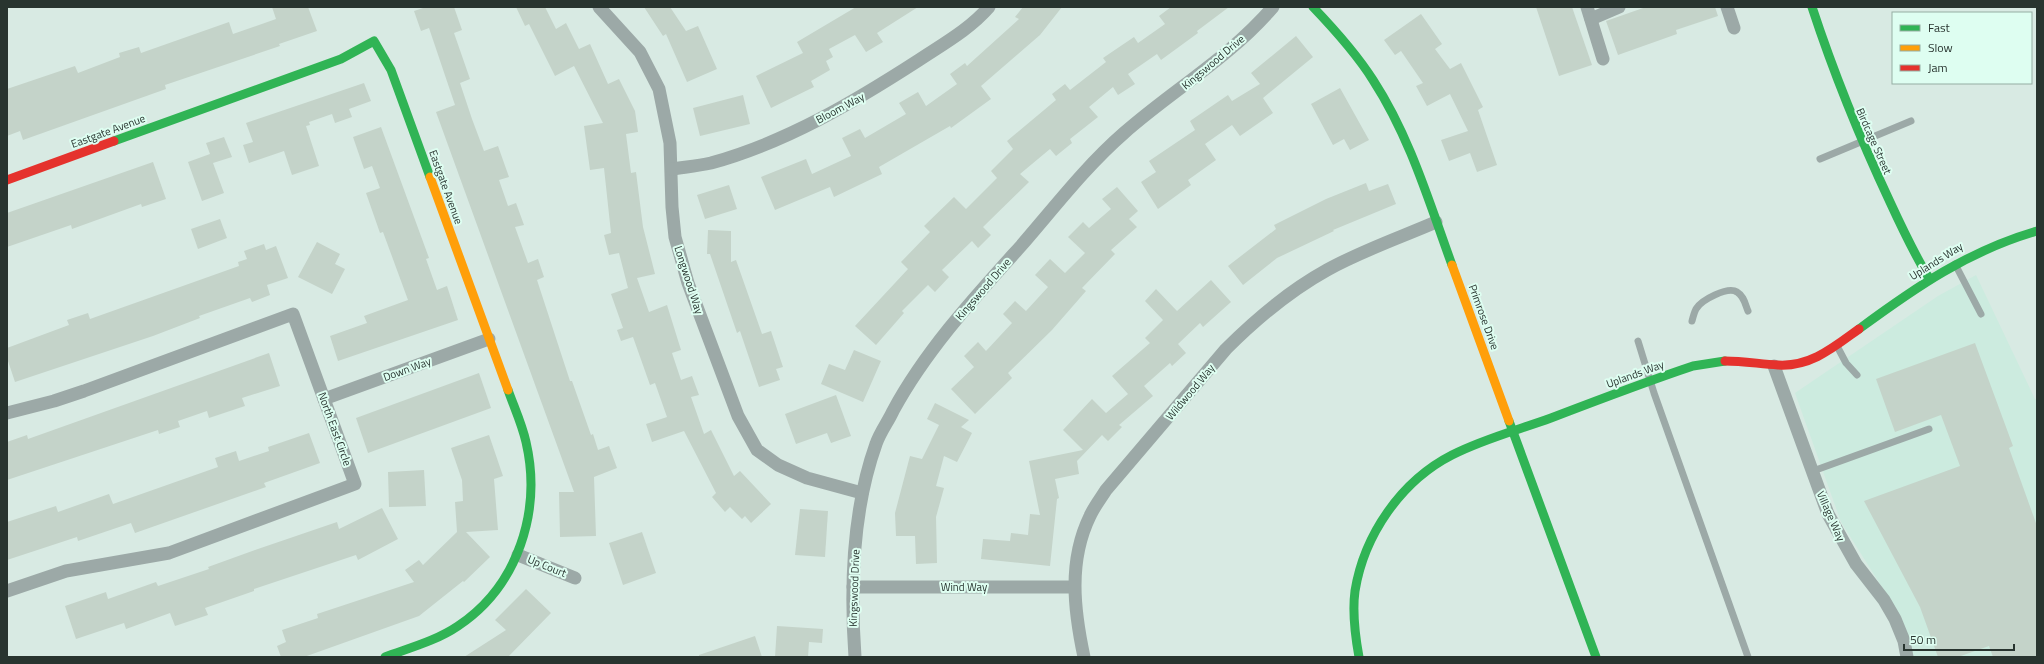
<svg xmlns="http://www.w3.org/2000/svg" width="2044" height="664" font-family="'Titillium Web',sans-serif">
	<rect width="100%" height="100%" fill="#d8eae3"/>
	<path fill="#ccebdf" d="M1976,275L2035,399H2037V657H1912L1902,619L1841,522L1795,393L1938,296Z"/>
	<g fill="#c4d3c9">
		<path d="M272,7H308L317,31L279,44L280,46L165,85L166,89L23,140L20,131L7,136V89L75,66L78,73L120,57L119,53L139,47L141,53L229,22L233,34L276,19Z"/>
		<path d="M426,7H454L462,30L454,33L470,79L460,83L472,119L484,151L498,146L509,177L499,180L508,206L516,203L524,225L515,227L528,263L538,259L544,277L537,280L570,381H572L591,435L593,434L598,450L609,446L617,468L594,477L596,536L560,537L559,492H574L436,112L455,105L429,28L421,31L414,11Z"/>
		<path d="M516,7H545L556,29L566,23L579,49L590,44L608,84L619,79L635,111L638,132L626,134L631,173L636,172L643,227L655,274L637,278L649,312L667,305L681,350L672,353L681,380L692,376L699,395L691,397L704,434L711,430L734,476L740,471L771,504L751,523L745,516L742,519L730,507L725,512L712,497L716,493L684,431L652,442L646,424L667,417L655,383L650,385L633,337L621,341L617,330L623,328L611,294L628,288L619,253L609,255L604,235L611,233L604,168L590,170L584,126L603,123L574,66L555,76L529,24L525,26Z"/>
		<path d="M644,7H670L686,31L698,26L717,69L687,82L666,34L663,36Z"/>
		<path d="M856,7H918L877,33L883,42L866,52L855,35L829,49L833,57L826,61L830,70L811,81L814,87L771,108L756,76L803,53L797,42Z"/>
		<path d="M1023,7H1062L1040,35L981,86L991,99L951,128L950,126L879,167L882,174L834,197L830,187L775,210L761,177L806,159L812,174L851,156L842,138L860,129L865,138L906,114L899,103L918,92L926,106L957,84L950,74L965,63L967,66L1019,19L1015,17Z"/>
		<path d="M1171,7H1229L1197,31L1198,33L1161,60L1157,54L1128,74L1135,84L1118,95L1113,87L1089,107L1098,117L1070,139L1072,143L1056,156L1050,149L1020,174L1029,182L983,227L991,235L978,248L972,241L942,270L949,277L935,292L928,285L902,311L904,313L876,345L855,326L908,269L901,262L930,232L924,226L954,197L966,209L997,178L991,171L1013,149L1007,141L1056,100L1052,94L1065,84L1070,90L1106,62L1103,58L1134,37L1138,43L1165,24L1159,16Z"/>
		<path d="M1536,7H1572L1592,65L1559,76Z"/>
		<path d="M1646,7H1715L1718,16L1676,30L1677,34L1618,55L1606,21Z"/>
		<path d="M1421,14L1442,44L1435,49L1450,69L1461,63L1483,107L1478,110L1497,165L1477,172L1470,153L1449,161L1441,140L1468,131L1450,94L1427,106L1416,86L1423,83L1401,51L1395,55L1384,40Z"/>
		<path d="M1296,36L1313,57L1263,98L1273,113L1240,136L1232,125L1205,144L1216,160L1188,180L1191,185L1158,209L1141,182L1156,172L1149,161L1195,130L1190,121L1228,95L1232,101L1260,84L1251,73Z"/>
		<path d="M364,83L371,101L349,109L352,117L335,123L332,114L309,122L310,125L306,126L319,166L292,175L284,151L249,163L243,145L253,142L246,123Z"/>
		<path d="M1340,88L1369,140L1350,150L1344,139L1333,145L1311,104Z"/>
		<path d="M743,95L750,124L700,136L693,108Z"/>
		<path d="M381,127L429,258L426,259L437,290L447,286L458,320L338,361L330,336L367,323L364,316L408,300L383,232L380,233L366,193L380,188L372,166L364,169L353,137Z"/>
		<path d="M224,137L232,157L213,163L224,193L202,201L188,162L210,154L206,143Z"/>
		<path d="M153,162L166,199L142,207L141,204L72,229L71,225L7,247V213Z"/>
		<path d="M1366,183L1369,191L1388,184L1396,204L1333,230L1334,231L1277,258L1243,285L1228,266L1276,229L1274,225L1326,199Z"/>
		<path d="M729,185L737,209L705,219L697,195Z"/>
		<path d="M1117,187L1138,211L1129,219L1137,227L1111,250L1115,254L1082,288L1086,291L1052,330L1008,373L1012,378L975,414L951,389L974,367L964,356L978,342L986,351L1012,323L1003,314L1015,301L1026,311L1048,287L1035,275L1050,259L1065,273L1085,253L1068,237L1083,222L1089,228L1111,209L1102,199Z"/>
		<path d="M220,219L227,238L198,249L191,229Z"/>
		<path d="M708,230L731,231V262L736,260L762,334L771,331L783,367L776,369L780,380L759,387L740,331L737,333L710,254H707Z"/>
		<path d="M317,242L340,254L335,264L345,269L332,294L298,277Z"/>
		<path d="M264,244L266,250L276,246L288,278L267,285L270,295L252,302L250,298L199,316L200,318L153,336L15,382L7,358V348L69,325L67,320L88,313L90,319L239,266L238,262L247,259L244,251Z"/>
		<path d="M1211,280L1231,302L1203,327L1200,323L1178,344L1186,353L1172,366L1170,363L1144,386L1153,396L1119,425L1122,427L1108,441L1102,435L1077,461L1079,474L1055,479L1059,498L1057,499L1050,566L981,559L983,539L1010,541L1011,533L1028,535L1030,514L1040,515L1029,461L1083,450L1063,430L1092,399L1106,413L1128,394L1112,376L1150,343L1145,338L1163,320L1145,301L1156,289L1177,311Z"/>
		<path d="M1975,343L2013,446L2009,448L2037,526V657H1993L1989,646L1958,657H1938L1920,607L1864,501L1960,466L1941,415L1895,432L1876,379Z"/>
		<path d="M854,350L881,361L863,402L821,384L829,364L845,370Z"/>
		<path d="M269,353L280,386L242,398L245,406L209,418L207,411L178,421L180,427L159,434L158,430L7,480V442L27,435L28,439Z"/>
		<path d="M479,373L491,408L368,453L356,418Z"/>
		<path d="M836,395L851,436L831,443L827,433L796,444L785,414Z"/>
		<path d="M935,403L969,420L961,427L972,433L957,462L944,456L936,486L944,488L936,517L937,563L916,564L915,536H896L895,513L910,456L922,459L939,425L927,419Z"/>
		<path d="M309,433L320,463L264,483L266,487L135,533L131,523L78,541L77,537L7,560V522L56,506L58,512L109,494L113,504L218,467L215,458L236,451L239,461L269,451L268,447Z"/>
		<path d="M489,435L503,476L494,479L498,530L466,532L490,557L464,582L463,581L419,616L304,657H281L277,646L286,642L282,630L318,618L317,614L414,582L405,570L419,560L423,565L457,532L455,502L463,501L462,480L451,448Z"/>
		<path d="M424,470L426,506L389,507L388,472Z"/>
		<path d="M382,508L398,539L358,560L356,555L254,589V591L205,608L208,615L175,626L170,613L126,629L124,623L76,639L65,606L106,592L108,599L156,582L158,586L209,569L208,567L255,550L337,522L339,529Z"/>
		<path d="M800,509L828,511L825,557L795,555Z"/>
		<path d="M642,532L656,573L623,585L609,543Z"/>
		<path d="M526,589L551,613L508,657H464L506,630L495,620Z"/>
		<path d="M777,626L823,629L822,643L809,642L808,657H775Z"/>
		<path d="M755,636L762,657H699V655Z"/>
	</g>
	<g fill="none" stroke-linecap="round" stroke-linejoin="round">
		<g stroke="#9ca9a7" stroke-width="7">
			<path d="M1820,159L1911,121"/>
			<path d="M1955,264L1981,314"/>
			<path d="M1692,321C1693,317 1694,313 1696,309C1701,300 1728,286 1737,292C1744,296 1745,304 1748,311"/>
			<path d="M1638,341L1654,393L1748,657"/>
			<path d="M1837,346L1846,363L1857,375"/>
			<path d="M1813,471L1929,429"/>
		</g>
		<g stroke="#9ca9a7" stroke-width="13">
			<path d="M599,7L640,52L659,89L670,143L672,207L675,237L688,283L738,416L757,450L778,465L807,478L862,493"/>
			<path d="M1587,7L1603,59"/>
			<path d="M1727,7L1734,28"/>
			<path d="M1591,19L1619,7"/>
			<path d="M672,169C685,167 698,166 711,163C787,142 854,102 919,60C943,44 970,29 989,7"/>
			<path d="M1774,366L1828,514L1856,564L1884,600L1895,619L1904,641L1907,657"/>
			<path d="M324,399L489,339"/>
			<path d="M7,413L54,401L84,391L293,314L355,484L169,553L66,571L7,591"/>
			<path d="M518,555L575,578"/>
			<path d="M853,587H1074"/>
			<path d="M855,657C850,587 852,511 876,444C880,432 888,422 893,411C926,350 974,298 1020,247C1054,208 1085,167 1124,133C1174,89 1228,59 1273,7"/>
			<path d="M1084,657C1074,610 1068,561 1090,516C1094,507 1101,498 1106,490L1226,349C1256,319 1289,291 1327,270C1361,251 1399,238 1436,222"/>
		</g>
		<g stroke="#30b455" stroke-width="9">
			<path d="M1313,7C1335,30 1356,53 1373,80C1410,137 1429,202 1452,265"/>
			<path d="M1812,7C1834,74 1860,138 1890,202C1902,228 1914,254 1929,278"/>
			<path d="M114,141L341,59L374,41L391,70L430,177"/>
			<path d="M1859,329C1916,287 1968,251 2037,231"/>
			<path d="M1509,421L1596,657"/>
			<path d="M385,657C409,648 436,641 458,626C518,586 542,511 526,442C522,424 514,407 508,390"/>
			<path d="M1359,657C1355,635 1352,613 1355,591C1364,535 1401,481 1452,455C1483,439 1518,430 1551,418C1598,400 1645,382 1693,366L1725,361"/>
		</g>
		<g stroke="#ff9f0a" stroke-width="9">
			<path d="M430,177L508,390"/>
			<path d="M1452,265L1509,421"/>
		</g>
		<g stroke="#e5322d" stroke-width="9">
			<path d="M7,180L114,141"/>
			<path d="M1725,361C1743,361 1760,364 1778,365C1811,367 1834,347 1859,329"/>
		</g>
	</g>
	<g text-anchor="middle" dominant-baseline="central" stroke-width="4" stroke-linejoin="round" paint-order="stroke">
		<g font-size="11" fill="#28342f" stroke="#defef1">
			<text transform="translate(1213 62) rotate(-40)">Kingswood Drive</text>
			<text transform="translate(840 108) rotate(-28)">Bloom Way</text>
			<text transform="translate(108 131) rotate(-20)">Eastgate Avenue</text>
			<text transform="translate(1874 141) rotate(66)">Birdcage Street</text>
			<text transform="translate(446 187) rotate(70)">Eastgate Avenue</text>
			<text transform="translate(1936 261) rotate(-32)">Uplands Way</text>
			<text transform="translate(689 280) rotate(72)">Longwood Way</text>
			<text transform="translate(983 289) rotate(-49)">Kingswood Drive</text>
			<text transform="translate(1484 317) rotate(70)">Primrose Drive</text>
			<text transform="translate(407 369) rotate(-20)">Down Way</text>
			<text transform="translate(1635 374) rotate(-20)">Uplands Way</text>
			<text transform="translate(1190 392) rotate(-50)">Wildwood Way</text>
			<text transform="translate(335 429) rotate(70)">North East Circle</text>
			<text transform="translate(1831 516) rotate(66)">Village Way</text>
			<text transform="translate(547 566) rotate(22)">Up Court</text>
			<text x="964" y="587">Wind Way</text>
			<text transform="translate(854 588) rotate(-88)">Kingswood Drive</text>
		</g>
	</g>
	<rect width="2044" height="664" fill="none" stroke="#28342f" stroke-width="16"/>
	<rect x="1892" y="12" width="140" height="72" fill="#defef1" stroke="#95ada3"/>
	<rect x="1900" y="25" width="20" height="6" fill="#30b455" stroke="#95ada3"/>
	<text x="1928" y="32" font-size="12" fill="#28342f">Fast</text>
	<rect x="1900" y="45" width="20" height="6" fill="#ff9f0a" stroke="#95ada3"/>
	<text x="1928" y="52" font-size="12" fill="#28342f">Slow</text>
	<rect x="1900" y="65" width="20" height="6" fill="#e5322d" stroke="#95ada3"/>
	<text x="1928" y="72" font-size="12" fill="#28342f">Jam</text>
	<path d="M1904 644v6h110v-6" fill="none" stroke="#28342f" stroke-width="2"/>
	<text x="1910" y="644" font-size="12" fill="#28342f" stroke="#defef1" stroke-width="3" paint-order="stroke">50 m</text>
</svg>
